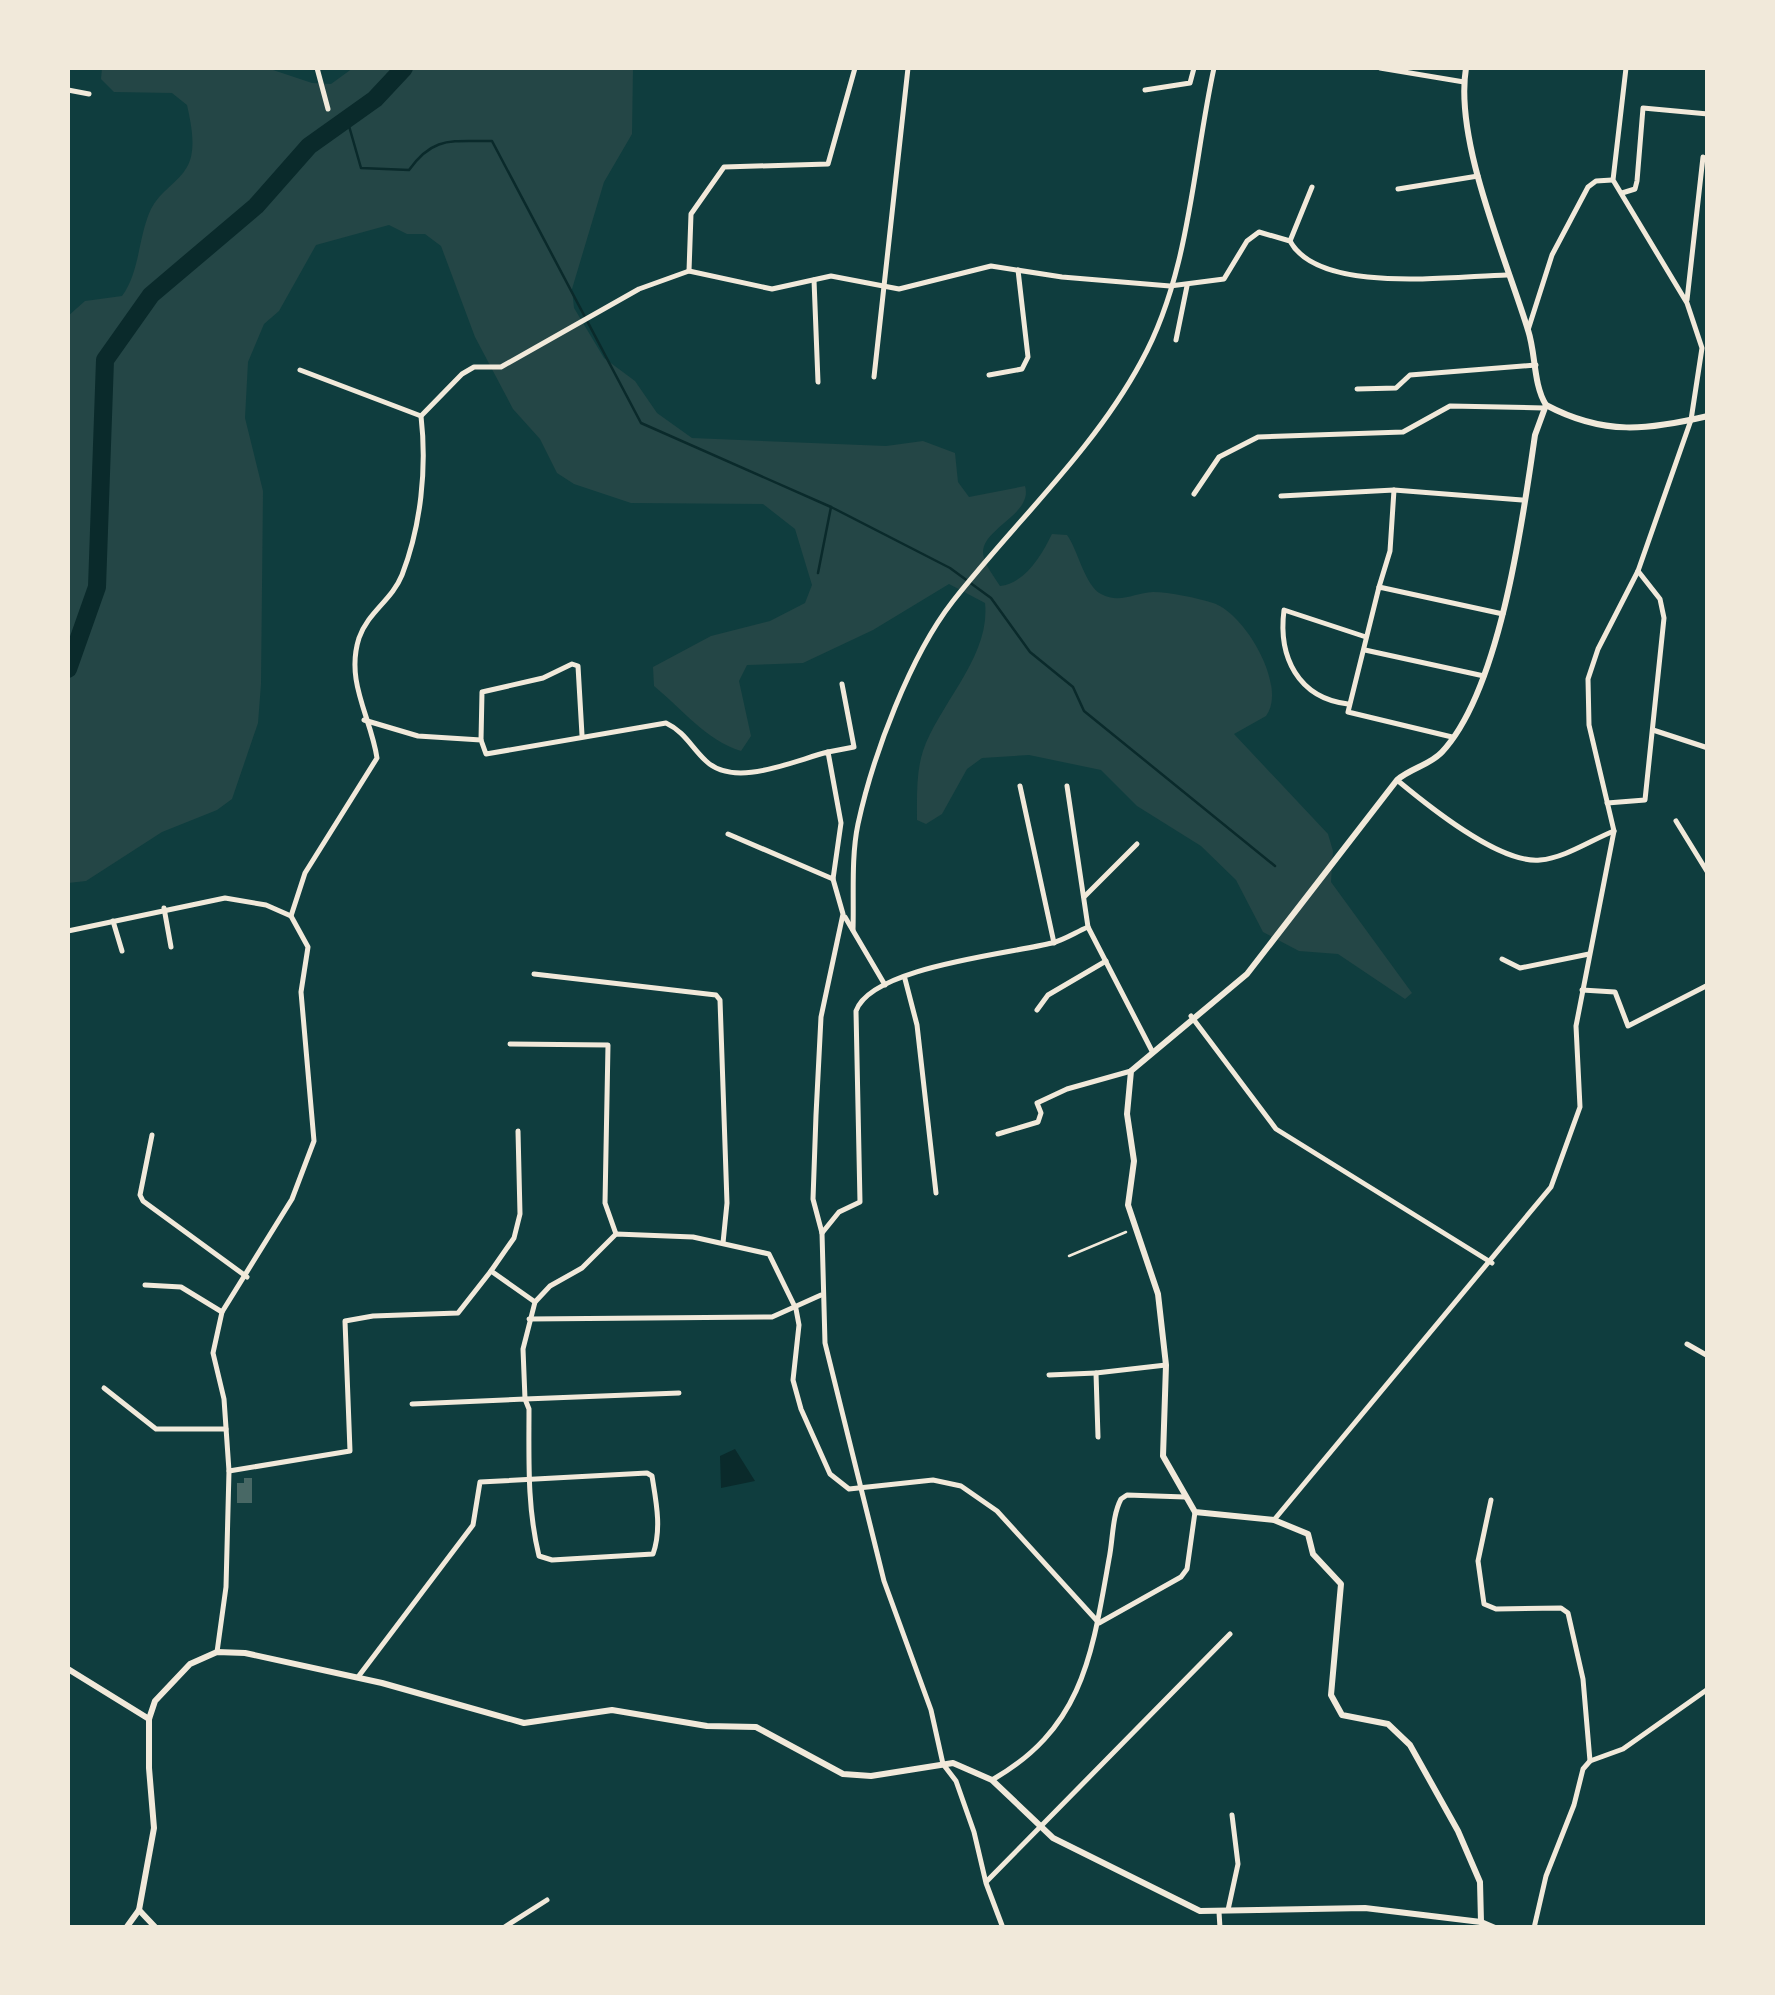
<svg xmlns="http://www.w3.org/2000/svg" width="1775" height="1995" font-family="'PT Sans Narrow',sans-serif">
	<rect width="100%" height="100%" fill="#0f3d3e"/>
	<path fill="#244646" d="M102,68H267L312,83L331,84L353,68H633L632,134L604,182L572,289L574,308L604,358L635,381L657,413L692,438L886,446L923,441L955,453L958,482L969,497L1025,486C1034,516 975,530 984,558C987,568 995,578 1000,586C1026,583 1042,554 1052,534L1067,535C1078,550 1085,586 1101,594C1120,604 1134,593 1153,592C1170,592 1197,598 1213,603C1245,613 1288,687 1266,716L1234,734L1328,834L1333,851L1331,882L1412,993L1405,999L1338,954L1299,951L1263,932L1236,880L1201,846L1137,806L1101,770L1029,755L982,758L967,769L942,814L926,824L917,820C917,798 916,772 923,751C939,704 991,656 985,603L949,584L873,630L803,663L747,665L739,681L751,736L741,751C706,740 682,709 654,686L653,667L711,636L770,621L805,603L812,585L795,529L763,504L631,503L574,484L557,473L540,439L513,409L475,337L441,246L425,234H407L389,225L316,245L279,311L264,324L248,362L245,418L263,491L261,684L258,723L232,799L217,810L162,832L86,881L68,883V316L85,301L122,296C140,272 138,237 151,209C160,191 178,183 187,167C197,150 191,123 187,105L172,93L114,92L101,79Z"/>
	<path fill="#0a2a2b" d="M735,1449L755,1481L721,1488L720,1456Z"/>
	<g fill="none" stroke-linecap="round" stroke-linejoin="round">
		<g stroke="#0a2a2b" stroke-width="2.5">
			<path d="M347,119L361,168L409,170C434,135 452,142 492,141L641,423L831,507L950,568L991,598L1030,652L1073,687L1084,711L1275,866"/>
			<path d="M818,573L831,507"/>
		</g>
		<path stroke="#0a2a2b" stroke-width="18" d="M68,669L97,587L105,360L151,295L256,206L309,146L375,99L404,68"/>
	</g>
	<path fill="#486865" d="M244,1478H252V1503H237V1483H244Z"/>
	<g fill="none" stroke-linecap="round" stroke-linejoin="round">
		<path stroke="#f1e9da" stroke-width="2.5" d="M1069,1256L1126,1232"/>
		<g stroke="#f1e9da" stroke-width="5">
			<path d="M317,68L328,109"/>
			<path d="M1380,68L1464,82"/>
			<path d="M68,90L89,94"/>
			<path d="M1145,90L1190,83L1194,68"/>
			<path d="M1398,189L1478,176"/>
			<path d="M1622,193L1635,189L1637,181L1643,108L1708,114"/>
			<path d="M1290,241L1312,187"/>
			<path d="M689,271L691,214L724,167L828,164L855,68"/>
			<path d="M814,280L818,382"/>
			<path d="M1687,300L1703,157"/>
			<path d="M1528,330L1552,255L1588,187L1596,181L1612,180"/>
			<path d="M1176,340L1187,286"/>
			<path d="M300,370L421,416"/>
			<path d="M989,375L1022,369L1028,357L1018,270"/>
			<path d="M874,377L908,68"/>
			<path d="M1357,389L1396,388L1410,375L1536,365"/>
			<path d="M1194,494L1219,457L1258,437L1403,432L1450,406L1544,408"/>
			<path d="M1281,496L1394,490L1522,500"/>
			<path d="M1379,587L1390,551L1394,490"/>
			<path d="M1365,650L1484,676"/>
			<path d="M1348,704C1298,698 1278,657 1284,610L1366,637"/>
			<path d="M364,720L418,736L481,740L486,754L666,723C685,732 691,747 706,761C735,789 795,760 828,752L841,823L833,879L843,914L821,1017L816,1115L813,1199L822,1233L825,1343L884,1581L931,1710L943,1764L956,1781L974,1832L986,1883L1003,1928"/>
			<path d="M1653,730L1708,748"/>
			<path d="M1452,737L1348,712L1379,587L1503,614"/>
			<path d="M481,740L482,692L543,678L572,664L578,666L582,735"/>
			<path d="M828,752L854,747L842,684"/>
			<path d="M1397,780C1427,805 1499,864 1540,860C1565,858 1591,840 1614,831"/>
			<path d="M1020,786L1054,943"/>
			<path d="M1067,786L1088,927"/>
			<path d="M1607,803L1645,800L1664,618L1660,599L1638,571"/>
			<path d="M1676,821L1708,873"/>
			<path d="M728,834L833,879"/>
			<path d="M1084,897L1137,844"/>
			<path d="M164,908L171,947"/>
			<path d="M291,916L305,873L377,758C371,717 345,682 359,638C368,612 392,600 402,575C421,526 427,468 421,416L462,374L474,367H501L639,289L689,271L772,289L831,276L899,289L991,266L1062,277L1170,286L1224,279L1247,241L1259,232L1290,241C1319,295 1453,276 1507,275"/>
			<path d="M845,917L885,985"/>
			<path d="M113,921L122,951"/>
			<path d="M853,930C854,896 851,857 858,824C873,755 910,656 953,601C1015,522 1093,451 1141,362C1190,274 1193,163 1214,68"/>
			<path d="M68,931L225,898L266,905L291,916L308,947L301,992L314,1141L292,1199L222,1312L213,1353L224,1399L229,1471L226,1587L217,1652"/>
			<path d="M1502,959L1520,968L1589,954"/>
			<path d="M534,974L716,995L720,1000L727,1203L723,1243"/>
			<path d="M905,979L917,1025L936,1193"/>
			<path d="M1582,990L1615,992L1628,1026L1708,985"/>
			<path d="M1037,1010L1048,995L1106,961"/>
			<path d="M1191,1016L1276,1129L1492,1263"/>
			<path d="M510,1044L608,1045L605,1203L616,1234"/>
			<path d="M518,1131L520,1214L514,1238L491,1271L535,1302"/>
			<path d="M998,1134L1038,1122L1041,1113L1037,1103L1067,1089L1131,1071"/>
			<path d="M152,1135L140,1195L143,1201L247,1277"/>
			<path d="M822,1233L839,1212L860,1202L856,1011C871,967 1008,954 1052,943C1064,940 1076,932 1088,927L1152,1051"/>
			<path d="M145,1285L181,1287L222,1312"/>
			<path d="M529,1319L772,1317L821,1295"/>
			<path d="M1687,1344L1708,1356"/>
			<path d="M1049,1375L1096,1373"/>
			<path d="M104,1388L156,1429H226"/>
			<path d="M679,1393L525,1399L523,1349L535,1302L550,1286L582,1268L616,1234L693,1237L769,1254L796,1309L799,1325L793,1380L801,1409L830,1474L849,1489L933,1480L961,1486L997,1511L1099,1623L1181,1577L1187,1569L1195,1512"/>
			<path d="M1098,1437L1096,1373L1166,1365"/>
			<path d="M229,1471L350,1451L345,1321L373,1316L458,1313L491,1271"/>
			<path d="M1491,1500L1478,1561L1484,1604L1496,1609L1561,1608L1568,1613L1583,1679L1590,1761"/>
			<path d="M1274,1520L1551,1187L1580,1107L1576,1026L1614,831L1589,725L1588,679L1598,649L1638,571L1691,420L1702,348L1687,303L1613,180L1626,68"/>
			<path d="M358,1677L473,1525L480,1482L647,1473L652,1476C656,1501 662,1529 653,1554L552,1560L539,1556C527,1507 529,1459 529,1409L525,1399L412,1404"/>
			<path d="M992,1780C1083,1728 1092,1655 1109,1559C1113,1540 1112,1516 1121,1499L1127,1495L1185,1497"/>
			<path d="M987,1881L1230,1634"/>
			<path d="M1228,1910L1238,1864L1232,1815"/>
			<path d="M1219,1912L1220,1928"/>
			<path d="M503,1928L547,1900"/>
			<path d="M1534,1928L1546,1876L1574,1805L1583,1769L1590,1761L1623,1749L1708,1689"/>
		</g>
		<g stroke="#f1e9da" stroke-width="6">
			<path d="M1466,68C1454,141 1506,258 1528,330C1536,354 1533,384 1546,405"/>
			<path d="M1546,405C1604,436 1648,430 1708,416"/>
			<path d="M68,1669L149,1719"/>
			<path d="M139,1910L156,1928"/>
			<path d="M1481,1922L1480,1882L1458,1831L1410,1745L1388,1724L1342,1715L1331,1695L1341,1584L1313,1554L1308,1534L1274,1520L1195,1512L1163,1456L1166,1365L1158,1294L1128,1205L1134,1161L1127,1114L1131,1071L1247,974L1397,780C1411,768 1430,765 1442,752C1500,690 1523,519 1535,435L1546,405"/>
			<path d="M126,1928L139,1910L154,1828L149,1768V1719L155,1701L190,1664L217,1652L245,1653L382,1683L524,1723L612,1710L707,1726L756,1727L843,1774L871,1776L953,1763L992,1780L1053,1838L1200,1911L1365,1908L1481,1922L1495,1928"/>
		</g>
	</g>
	<rect width="1775" height="1995" fill="none" stroke="#f1e9da" stroke-width="140"/>
</svg>
